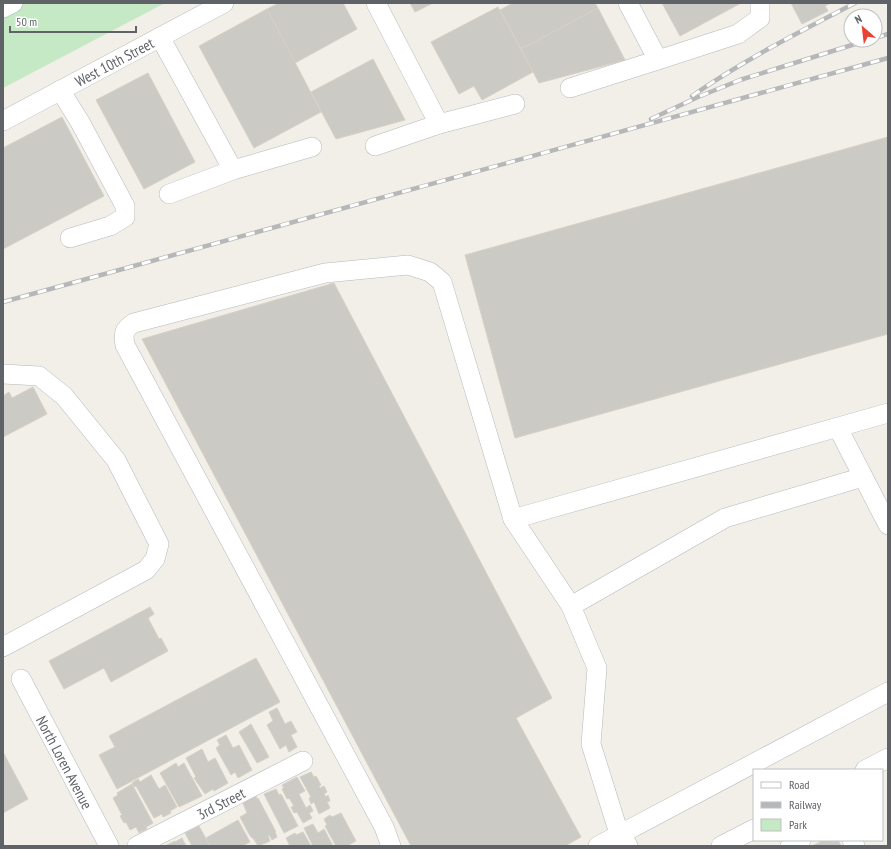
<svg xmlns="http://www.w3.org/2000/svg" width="891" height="849" font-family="'PT Sans Narrow',sans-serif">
	<rect width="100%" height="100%" fill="#f1efe8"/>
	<path fill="#c5e8c5" d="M3,3H165L3,88Z"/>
	<g fill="#cccac5" stroke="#d6d1c6">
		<path d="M279,3H343L357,29L295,63L267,9Z"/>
		<path d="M410,3H433L415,12Z"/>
		<path d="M513,3H595L598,8L521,49L500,10Z"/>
		<path d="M662,3H741L680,36Z"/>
		<path d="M791,3H830L825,6L828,11L802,24Z"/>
		<path d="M498,7L533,72L482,100L474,86L459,94L431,42Z"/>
		<path d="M598,8L625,60L539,83L521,49Z"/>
		<path d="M267,9L321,112L254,148L199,46Z"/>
		<path d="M373,59L405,120L336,139L311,92Z"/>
		<path d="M148,73L195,162L144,189L96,100Z"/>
		<path d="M62,117L104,196L3,249V148Z"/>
		<path d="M888,137V334L515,438L465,255Z"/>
		<path d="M334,283L552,698L516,718L581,837L565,846H411L142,339Z"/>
		<path d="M33,387L47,414L3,437V396L9,392L12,398Z"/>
		<path d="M150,607L154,614L148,618L159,639L161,638L168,651L111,682L104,668L64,689L49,661Z"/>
		<path d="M256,658L280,702L117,789L99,755L115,747L109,736Z"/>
		<path d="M277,708L285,724L291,721L297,732L291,735L297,747L289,752L286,745L280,749L267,725L273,721L269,712Z"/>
		<path d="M251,724L269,757L257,763L239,732Z"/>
		<path d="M226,735L233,748L239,745L252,770L238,778L235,772L231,775L216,748L220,745L217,740Z"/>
		<path d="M202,749L208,762L215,758L228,783L214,791L213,789L205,794L194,778L196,777L186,758Z"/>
		<path d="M3,752L28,799L3,813Z"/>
		<path d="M176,763L178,767L184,763L202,796L179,807L160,773Z"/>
		<path d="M311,772L314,777L316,776L321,785L319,786L320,788L324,786L327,792L324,794L326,797L328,795L330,801L327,802L330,808L319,814L314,802L311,804L309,798L311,797L300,777Z"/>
		<path d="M151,775L159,789L165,785L177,807L170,811L171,813L163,817L162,814L154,818L136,786L134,787L132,783L138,779L140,782Z"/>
		<path d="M297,777L305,791L299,794L306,808L310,805L313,811L309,813L312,818L303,823L297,812L294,813L291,807L294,806L289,798L287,799L282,789L284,788L282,785Z"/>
		<path d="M132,784L153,823L146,827L147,829L140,832L139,833L136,827L130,830L126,822L124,823L120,816L122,815L113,798L118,795L117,793Z"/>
		<path d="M276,789L279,795L281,794L298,826L284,833L264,794Z"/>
		<path d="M256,796L257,799L258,798L276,832H275L277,837L272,840L269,835L268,836L270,841L258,846L253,838H252L249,834L240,817L247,813L243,803Z"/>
		<path d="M341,813L356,841L347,846H336L325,826L327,825L324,819L330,815L332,817Z"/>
		<path d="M238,820L250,842L242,846H210L206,838Z"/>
		<path d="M313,824L318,833L324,829L333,846H313L304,828Z"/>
		<path d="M199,826L210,846H192L185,833Z"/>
		<path d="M303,832L311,846H290L286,838L295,833L296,835Z"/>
		<path d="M182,838L186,846H165L175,841V842Z"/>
		<path d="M824,840H832L833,842L838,840L841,846H812Z"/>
	</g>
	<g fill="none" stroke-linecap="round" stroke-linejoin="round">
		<g stroke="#b5b8bc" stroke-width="20">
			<g id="minor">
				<path d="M376,3L439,124L515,104"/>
				<path d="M3,8L13,3"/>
				<path d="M160,37L233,170L169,194"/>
				<path d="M658,60L738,34L760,18V3"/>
				<path d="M570,88L658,60L628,3"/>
				<path d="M60,90L80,122L125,206V217L110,226L70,238"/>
				<path id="s1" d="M3,121L224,3"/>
				<path d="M375,146L439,124"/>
				<path d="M233,170L312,147"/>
				<path d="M3,374L39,376L64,396L116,460L159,544L155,559L146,570L3,647"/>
				<path d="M838,428L888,525"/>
				<path d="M513,519L888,413"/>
				<path d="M571,606L725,518L863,477"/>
				<path id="s2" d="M21,679L109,846"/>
				<path d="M865,770L888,758"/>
				<path d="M852,840L855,846"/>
				<path id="s3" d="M137,846L303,761"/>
				<path d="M391,846L384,827L125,345C123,333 124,329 134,323L325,273L408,265L430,272L442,282L513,519L571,606L597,668L591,744L616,824L628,846"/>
				<path d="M598,846L888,692"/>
				<path d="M721,846L754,829"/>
				<path d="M790,846L801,840"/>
			</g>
		</g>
		<use href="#minor" stroke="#fff" stroke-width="19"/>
		<g stroke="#b6b7b8" stroke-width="4.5">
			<g id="rail">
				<path d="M875,38L888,34"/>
				<path d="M692,96C744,60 799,32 855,3"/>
				<path d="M651,119L698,97L740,80L868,40"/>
				<path d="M3,302L888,58"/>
			</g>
		</g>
		<use href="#rail" stroke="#fff" stroke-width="3" stroke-dasharray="9" stroke-linecap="butt"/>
	</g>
	<g text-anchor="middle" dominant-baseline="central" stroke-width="3.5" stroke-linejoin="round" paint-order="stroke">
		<g font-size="15" fill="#5f6368" stroke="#fff">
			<text stroke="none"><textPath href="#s1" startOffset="126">West 10th Street</textPath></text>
			<text stroke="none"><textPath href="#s2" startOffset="94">North Loren Avenue</textPath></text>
			<text stroke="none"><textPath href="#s3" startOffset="94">3rd Street</textPath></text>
		</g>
	</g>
	<rect width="891" height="849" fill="none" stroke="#5f6368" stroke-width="8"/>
	<rect x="753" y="769" width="130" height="72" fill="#ffffff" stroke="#bfc1c3"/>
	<rect x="761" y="782" width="20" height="6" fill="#ffffff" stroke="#bfc1c3"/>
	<text x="789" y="789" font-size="12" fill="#5f6368">Road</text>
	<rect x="761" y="802" width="20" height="6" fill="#b6b7b8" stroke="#bfc1c3"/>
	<text x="789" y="809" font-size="12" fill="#5f6368">Railway</text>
	<rect x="761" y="819" width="20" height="12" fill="#c5e8c5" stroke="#bfc1c3"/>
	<text x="789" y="829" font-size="12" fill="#5f6368">Park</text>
	<g transform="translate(863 28) rotate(332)"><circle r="19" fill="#ffffff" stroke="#bfc1c3"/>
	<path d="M0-3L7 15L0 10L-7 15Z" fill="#ea4335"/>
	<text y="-6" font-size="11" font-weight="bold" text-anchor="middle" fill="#5f6368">N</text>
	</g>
	<path d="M10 26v6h126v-6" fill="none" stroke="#5f6368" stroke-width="2"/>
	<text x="16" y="26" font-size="12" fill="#5f6368" stroke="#ffffff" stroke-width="3" paint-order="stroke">50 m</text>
</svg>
